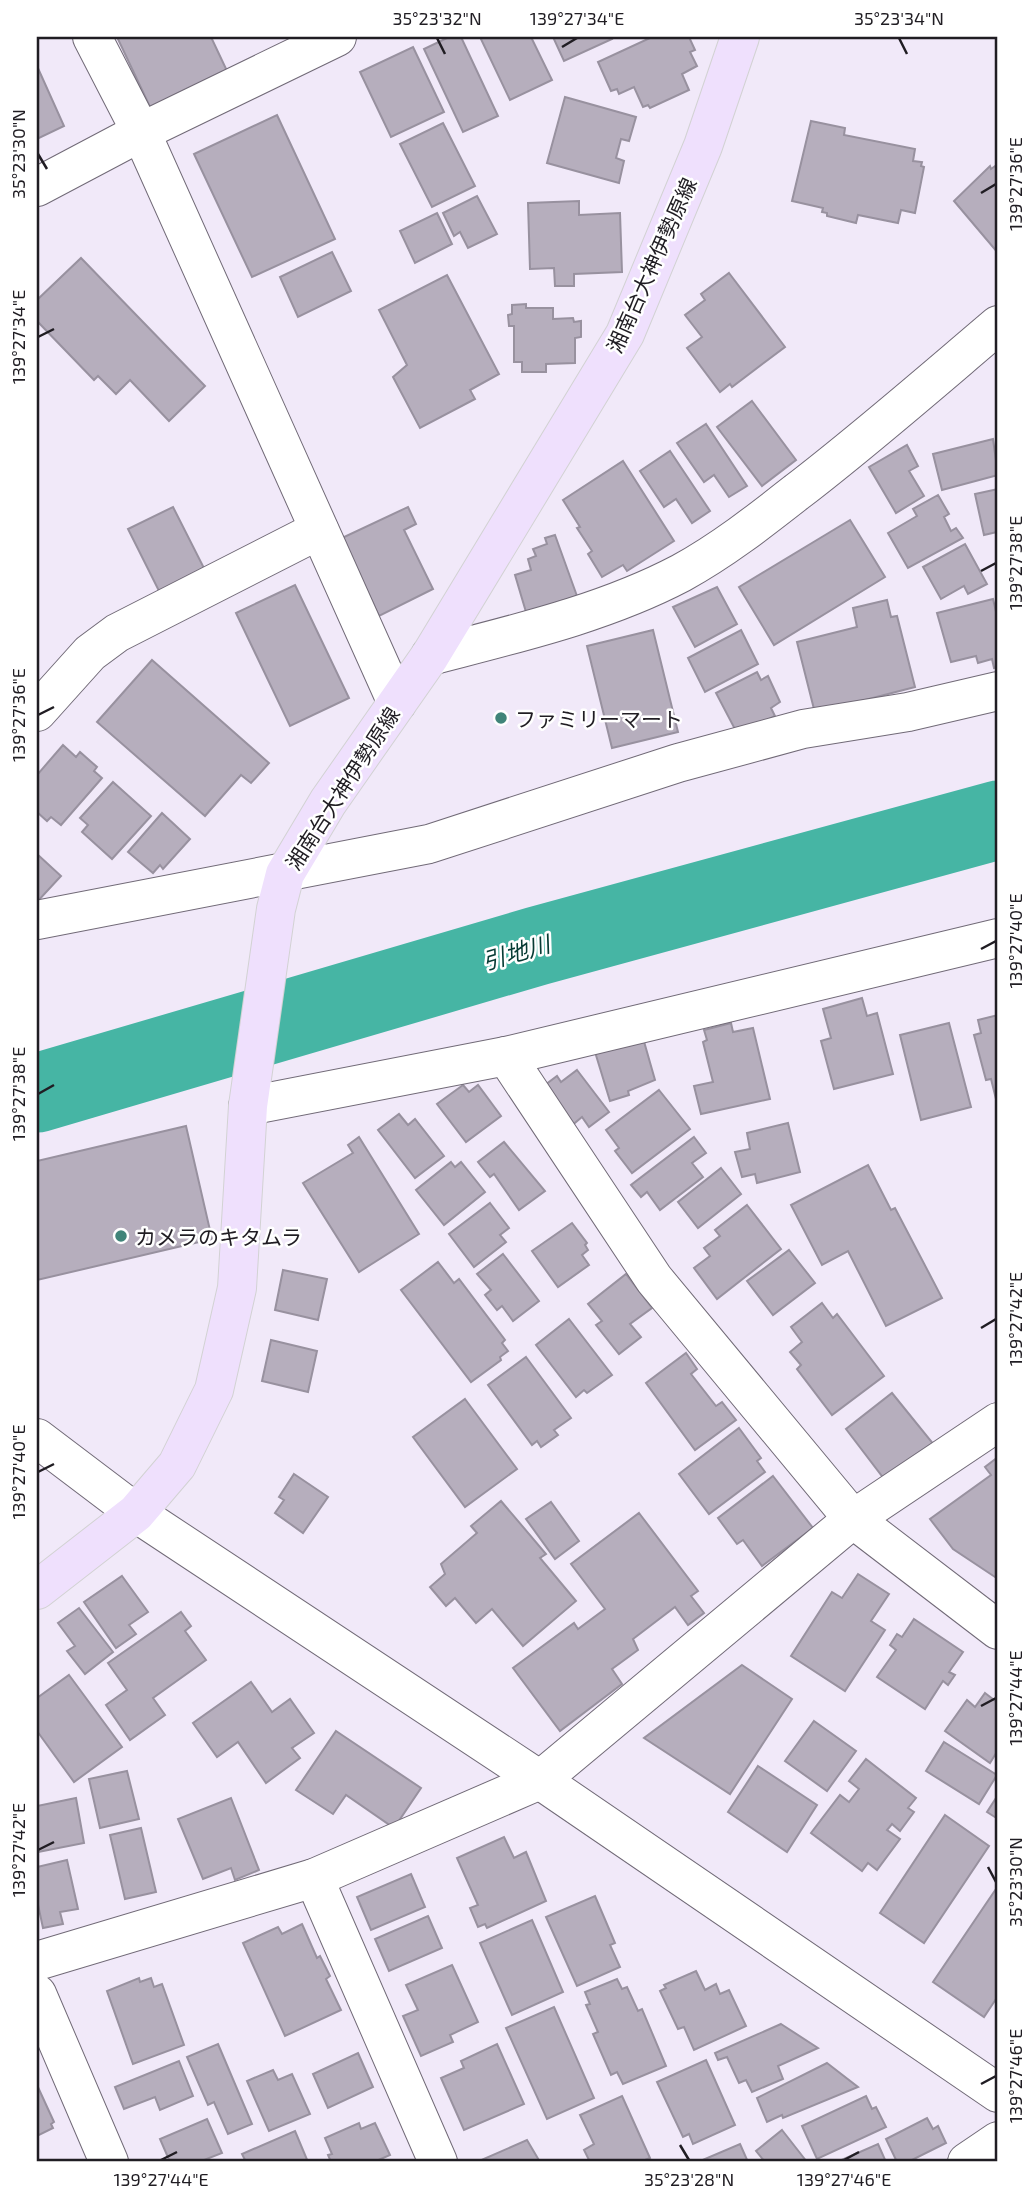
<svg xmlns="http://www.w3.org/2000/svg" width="1035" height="2199" font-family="'Exo 2','Noto Sans JP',sans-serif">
	<rect width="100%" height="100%" fill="#f1e9f9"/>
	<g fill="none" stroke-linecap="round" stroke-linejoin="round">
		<path stroke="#46b5a4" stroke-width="79" d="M37,1093L537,946L998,820"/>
	</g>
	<g fill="#b6aebd" stroke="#98919f" stroke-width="2">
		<path d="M117,37H211L228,73L151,109Z"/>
		<path d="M449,37H461L498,116L463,132L424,49Z"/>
		<path d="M480,37H531L552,80L510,100Z"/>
		<path d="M553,37H611L612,39L564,61Z"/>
		<path d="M652,37H689L695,50L690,52L697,66L682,74L689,90L650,108L648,105L643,107L634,87L619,94L617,89L611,91L598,62Z"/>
		<path d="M413,47L444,112L391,137L360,72Z"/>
		<path d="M37,66L64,126L37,139Z"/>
		<path d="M565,97L636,117L629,141L621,139L616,158L624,161L619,183L547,163Z"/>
		<path d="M277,115L335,239L252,277L194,154Z"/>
		<path d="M811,121L845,128L844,135L915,149L913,161L922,162L921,166L924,167L915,213L901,210L898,223L858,215L856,223L827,216V213L822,212L823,208L792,201Z"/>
		<path d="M443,123L475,186L432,207L400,144Z"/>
		<path d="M998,164V253L954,201L990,166L991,169Z"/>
		<path d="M477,196L497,234L468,248L460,232L454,236L443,213Z"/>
		<path d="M579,201V215L620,213L622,272L574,274V286H555L554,268L530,269L528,203Z"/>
		<path d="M437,213L452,244L415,263L400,231Z"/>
		<path d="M332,252L351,291L298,317L280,277Z"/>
		<path d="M81,258L205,386L169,421L130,380L116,394L98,376L94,380L37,321V300Z"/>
		<path d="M729,273L785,347L732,387L730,384L720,392L687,348L702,337L685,315L705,300L701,294Z"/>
		<path d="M447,275L499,374L470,390L475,399L420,428L393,377L407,365L379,310Z"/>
		<path d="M526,304V308H553V319L573,318L574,322L581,321V337L575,338V363L546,364V372H522V362H514V326H509L508,315L512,314V305Z"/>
		<path d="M752,401L796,460L762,486L717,427Z"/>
		<path d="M706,424L747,486L729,497L714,475L704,482L677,443Z"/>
		<path d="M993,439L998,475L942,490L933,454Z"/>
		<path d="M907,445L918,466L909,471L924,496L896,513L869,467Z"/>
		<path d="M670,451L710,511L692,523L676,499L664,507L640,471Z"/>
		<path d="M623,461L674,541L627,571L623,565L602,577L588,554L592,551L577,528L580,527L563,500Z"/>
		<path d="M998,489V539L997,532L984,535L975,494Z"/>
		<path d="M938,495L949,514L944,517L951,531L956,528L963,538L908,568L888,533L917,516L913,509Z"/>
		<path d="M173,507L209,578L164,601L128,529Z"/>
		<path d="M408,507L416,524L404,530L433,589L379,616L342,538Z"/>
		<path d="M850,520L885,577L774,645L739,587Z"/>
		<path d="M555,535L577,596L526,612L515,575L531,570L528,559L536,556L533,549L547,544L545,538Z"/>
		<path d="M965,544L987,584L968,594L964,586L941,599L923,567Z"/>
		<path d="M295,585L349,698L290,726L236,613Z"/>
		<path d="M717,587L737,624L695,647L673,607Z"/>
		<path d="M993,599L998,620V667L994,668L992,659L978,663L976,656L951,662L937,613Z"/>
		<path d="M887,600L891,617L897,616L915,687L815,713L797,642L857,627L853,608Z"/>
		<path d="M653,630L678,732L612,748L587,646Z"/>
		<path d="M741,630L758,664L705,692L688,658Z"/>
		<path d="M152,660L269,763L251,783L241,775L205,816L97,722Z"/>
		<path d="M757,672L761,680L768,676L780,702L771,708L775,716L738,735L716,693Z"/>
		<path d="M63,745L76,757L80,752L97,767L94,771L102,778L61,825L51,817L47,821L37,812V775Z"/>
		<path d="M113,782L151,816L112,859L82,832L88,825L80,818Z"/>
		<path d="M162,813L190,839L163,869L160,865L153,873L128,852Z"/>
		<path d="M37,854L61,876L37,902Z"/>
		<path d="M862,998L867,1016L877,1013L893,1074L834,1089L821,1041L831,1038L823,1009Z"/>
		<path d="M998,1015V1098L996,1099L991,1079L986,1080L974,1035L981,1033L978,1020Z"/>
		<path d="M731,1023L733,1032L753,1028L770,1099L701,1114L694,1086L713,1082L703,1042L707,1040L704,1030Z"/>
		<path d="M949,1023L971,1107L921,1120L900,1035Z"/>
		<path d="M643,1038L655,1080L628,1091L629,1095L610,1101L595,1052Z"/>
		<path d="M577,1070L609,1112L589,1127L582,1117L570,1127L541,1088L557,1076L561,1082Z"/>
		<path d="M463,1085L469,1092L478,1085L501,1116L466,1142L437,1104Z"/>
		<path d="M659,1090L690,1129L632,1173L615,1151L619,1148L606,1130Z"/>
		<path d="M399,1114L408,1125L415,1119L444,1156L415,1178L378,1130Z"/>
		<path d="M788,1123L800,1172L757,1183L755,1174L742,1177L735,1152L750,1149L747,1133Z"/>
		<path d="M186,1126L212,1239L37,1280V1161Z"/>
		<path d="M359,1137L419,1234L359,1272L303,1183L353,1153L348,1145Z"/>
		<path d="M694,1137L706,1153L692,1163L703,1177L660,1210L647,1192L641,1197L631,1185Z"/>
		<path d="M504,1142L545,1191L519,1210L494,1174L490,1177L478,1162Z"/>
		<path d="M451,1162L455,1167L461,1162L485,1192L444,1225L416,1190Z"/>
		<path d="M868,1165L891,1210L895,1208L942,1298L886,1326L848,1251L822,1265L791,1205Z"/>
		<path d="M721,1168L741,1194L698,1228L678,1202Z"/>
		<path d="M490,1203L509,1228L500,1235L506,1242L474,1267L449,1234Z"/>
		<path d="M747,1205L781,1249L717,1299L694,1268L710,1256L704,1248L720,1236L715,1230Z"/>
		<path d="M572,1223L587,1243L585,1245L588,1250L582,1255L589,1265L558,1287L532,1251Z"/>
		<path d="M789,1250L815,1283L773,1315L747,1281Z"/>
		<path d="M503,1254L539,1301L513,1321L502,1306L497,1310L485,1295L491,1290L477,1274Z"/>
		<path d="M438,1262L454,1283L459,1279L505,1340L502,1343L508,1351L500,1357L501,1360L471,1382L401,1290Z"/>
		<path d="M283,1270L327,1279L318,1320L275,1310Z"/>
		<path d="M626,1274L652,1308L630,1324L641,1337L619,1354L596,1325L602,1321L588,1304Z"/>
		<path d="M822,1303L833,1318L837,1314L884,1376L832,1415L797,1369L801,1365L790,1352L802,1342L791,1327Z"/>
		<path d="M569,1319L612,1375L587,1393L584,1390L576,1397L536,1345Z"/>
		<path d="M271,1340L317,1351L308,1392L262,1381Z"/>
		<path d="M686,1353L697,1369L691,1374L716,1406L722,1402L736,1420L695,1450L646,1383Z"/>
		<path d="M526,1357L571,1418L554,1430L558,1435L541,1447L537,1441L532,1445L488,1385Z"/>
		<path d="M892,1393L935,1446L888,1484L846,1429Z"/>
		<path d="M465,1399L517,1469L465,1507L413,1437Z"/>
		<path d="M739,1428L761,1458L757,1461L765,1472L709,1514L679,1474Z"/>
		<path d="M998,1457V1579L953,1549L930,1519L991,1475L985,1467Z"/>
		<path d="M294,1474L328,1497L303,1533L275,1513L284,1500L279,1497Z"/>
		<path d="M773,1476L813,1528L762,1566L743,1540L737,1544L718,1518Z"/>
		<path d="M501,1501L546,1554L540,1558L576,1601L523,1646L492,1609L476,1623L455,1598L446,1606L430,1587L445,1574L441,1564L477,1533L471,1526Z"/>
		<path d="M551,1502L579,1541L555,1559L526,1519Z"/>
		<path d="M639,1513L698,1591L691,1596L704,1613L688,1625L675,1607L633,1639L638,1650L612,1669L622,1684L560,1731L513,1668L574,1623L578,1629L605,1609L571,1564Z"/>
		<path d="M858,1574L889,1594L871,1621L885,1630L845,1691L791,1656L832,1592L842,1598Z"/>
		<path d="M122,1576L148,1612L129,1625L136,1634L116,1648L84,1602Z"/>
		<path d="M79,1608L113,1652L85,1674L67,1651L75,1646L58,1623Z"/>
		<path d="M181,1612L191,1626L185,1631L206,1660L153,1698L165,1715L130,1740L106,1705L127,1690L108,1663Z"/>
		<path d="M914,1619L963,1652L949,1672L955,1675L948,1685L943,1681L925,1709L877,1677L896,1650L890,1645L897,1634L902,1637Z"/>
		<path d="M742,1665L792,1699L730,1794L644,1738Z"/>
		<path d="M69,1675L122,1747L74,1782L37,1731V1698Z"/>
		<path d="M251,1682L272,1712L290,1699L314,1733L292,1748L300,1758L266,1783L238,1742L217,1757L193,1723Z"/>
		<path d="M985,1693L998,1703V1750L990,1763L945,1731L967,1700L975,1707Z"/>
		<path d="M814,1721L856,1751L827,1791L785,1761Z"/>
		<path d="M336,1731L421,1788L394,1828L346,1795L333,1814L296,1790Z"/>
		<path d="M944,1742L997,1775L979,1804L926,1771Z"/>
		<path d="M866,1759L916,1798L908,1808L914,1812L900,1831L892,1824L887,1830L900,1839L877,1870L868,1863L862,1871L811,1833L840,1795L849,1802L859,1789L849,1781Z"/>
		<path d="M758,1766L817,1805L787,1852L728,1812Z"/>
		<path d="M127,1771L139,1819L100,1828L89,1779Z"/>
		<path d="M998,1795V1819L987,1812Z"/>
		<path d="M76,1798L84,1843L38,1852L37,1806Z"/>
		<path d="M231,1798L259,1870L235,1880L231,1868L203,1879L178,1819Z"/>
		<path d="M945,1815L989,1846L924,1943L880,1913Z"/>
		<path d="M141,1828L156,1892L125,1899L110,1835Z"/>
		<path d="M504,1837L514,1858L526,1852L546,1901L487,1928L485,1924L478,1927L470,1908L478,1905L457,1858Z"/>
		<path d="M67,1860L78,1909L60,1912L63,1924L43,1928L37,1900V1867Z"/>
		<path d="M411,1874L425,1907L371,1930L357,1897Z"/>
		<path d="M998,1886V1996L984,2017L933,1982Z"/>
		<path d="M595,1896L615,1943L610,1945L620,1967L577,1986L546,1917Z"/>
		<path d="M428,1916L442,1948L389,1971L375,1939Z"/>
		<path d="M532,1920L563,1992L512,2015L480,1943Z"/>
		<path d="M302,1924L317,1958L320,1956L330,1976L326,1979L341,2010L285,2036L243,1943L278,1927L282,1934Z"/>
		<path d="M452,1965L478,2022L450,2035L453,2042L421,2056L403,2016L418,2010L406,1985Z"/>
		<path d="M696,1971L705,1990L716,1984L720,1994L729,1990L746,2026L694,2050L684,2027L678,2029L660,1991L666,1988L664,1985Z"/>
		<path d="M139,1978L140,1982L151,1978L154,1987L162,1984L184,2045L133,2064L107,1991Z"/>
		<path d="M617,1979L622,1989L627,1987L638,2011L642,2009L666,2066L623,2084L617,2072L611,2075L593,2034L598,2032L586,2005L590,2004L585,1992Z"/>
		<path d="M554,2007L594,2098L547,2119L506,2028Z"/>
		<path d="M781,2024L818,2048L778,2066L783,2079L752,2092L746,2080L739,2083L727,2057L718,2060L715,2053Z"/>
		<path d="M218,2044L252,2124L228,2134L214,2102L208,2105L187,2057Z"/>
		<path d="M497,2044L524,2104L464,2130L441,2078L464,2068L461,2061Z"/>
		<path d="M358,2053L373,2087L328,2108L313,2074Z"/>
		<path d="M706,2060L735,2125L693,2144L689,2134L683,2137L657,2082Z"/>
		<path d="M179,2061L193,2096L160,2110L155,2097L124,2109L115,2087Z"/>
		<path d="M827,2063L858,2087L783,2118L782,2115L767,2122L757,2098Z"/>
		<path d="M273,2070L278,2080L292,2074L310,2114L269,2131L247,2081Z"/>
		<path d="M37,2085L54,2122L51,2124L53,2128L37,2136Z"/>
		<path d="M622,2096L650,2158L640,2162H590L584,2150L594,2144L580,2115Z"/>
		<path d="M866,2096L872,2109L876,2107L886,2127L817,2159L802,2126Z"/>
		<path d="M927,2118L933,2129L938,2126L946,2143L908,2162H897L886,2139Z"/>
		<path d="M207,2119L222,2153L199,2162H170L160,2139Z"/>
		<path d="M359,2123L361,2129L375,2123L390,2155L374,2162H331L328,2155L332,2154L325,2138Z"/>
		<path d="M782,2130L807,2162H765L756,2151Z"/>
		<path d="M295,2131L308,2162H246L242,2154Z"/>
		<path d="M527,2140L540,2162H477Z"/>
		<path d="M740,2144L748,2162H698Z"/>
		<path d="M878,2144L886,2162H837Z"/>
	</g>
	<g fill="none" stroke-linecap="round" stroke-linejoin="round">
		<g stroke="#716a77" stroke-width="40">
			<g id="minor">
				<path d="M92,37L141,132L397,703"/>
				<path d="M37,187L141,132L337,37"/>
				<path d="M430,656C514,634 603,614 681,573C723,550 761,520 798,491C867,438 932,381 998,325"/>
				<path d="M37,712L90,653L117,633L319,530"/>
				<path d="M37,920L429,844L678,763L803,729L908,712L998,691"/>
				<path d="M506,1056L654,1279L853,1519L998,1630"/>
				<path d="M248,1106L506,1056L998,938"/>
				<path d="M37,1438L136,1513L540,1780L998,2093"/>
				<path d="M314,1878L438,2162"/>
				<path d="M37,1961L314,1878L540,1780L853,1519L998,1422"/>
				<path d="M37,1994L109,2162"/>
				<path d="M967,2162L998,2141"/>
			</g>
		</g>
		<g stroke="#d2d2d3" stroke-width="40">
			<path id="major" d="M37,1590L136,1513L177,1465L214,1390L237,1288L248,1106L276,909L285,874L328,802L430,656L625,334L703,146L740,37"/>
		</g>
		<use href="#minor" stroke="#fff" stroke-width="38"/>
		<use href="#major" stroke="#efe0fd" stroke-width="38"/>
	</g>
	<path fill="none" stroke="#201d23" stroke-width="2.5" d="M437,38L445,54M899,38L907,54M562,47L577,38M38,154L47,169M981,193L996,184M38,337L54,329M981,571L996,563M38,715L54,707M981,949L996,941M38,1094L54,1085M981,1328L996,1319M38,1472L54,1464M981,1706L996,1698M38,1850L54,1842M988,1867L996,1882M981,2084L996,2076M680,2145L689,2160M161,2160L177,2152M844,2160L859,2152"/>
	<g fill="#408479" stroke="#fff" stroke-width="2.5">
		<circle cx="501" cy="718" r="7"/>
		<circle cx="121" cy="1236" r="7"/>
	</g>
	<g text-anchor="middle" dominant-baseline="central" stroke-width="5" stroke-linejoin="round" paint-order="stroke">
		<g font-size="21" fill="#201d23" stroke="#fff">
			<text transform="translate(651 265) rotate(-66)">湘南台大神伊勢原線</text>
			<text transform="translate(342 788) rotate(-57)">湘南台大神伊勢原線</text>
		</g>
		<g font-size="21" fill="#201d23" stroke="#fff" text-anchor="start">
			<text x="515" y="718">ファミリーマート</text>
			<text x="135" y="1236">カメラのキタムラ</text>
		</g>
		<g font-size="23" font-style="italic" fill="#063b34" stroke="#fff">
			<text transform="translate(516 952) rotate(-16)">引地川</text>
		</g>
	</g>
	<rect width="1035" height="2199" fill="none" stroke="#ffffff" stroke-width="77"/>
	<rect x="38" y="38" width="958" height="2122" fill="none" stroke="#201d23" stroke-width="2.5"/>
	<g font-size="18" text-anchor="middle" fill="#201d23">
		<text x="437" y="25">35°23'32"N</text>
		<text x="577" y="25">139°27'34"E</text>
		<text x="899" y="25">35°23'34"N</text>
		<text transform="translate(19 154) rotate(-90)" y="6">35°23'30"N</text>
		<text transform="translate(1016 184) rotate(-90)" y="6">139°27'36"E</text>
		<text transform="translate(19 337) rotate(-90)" y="6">139°27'34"E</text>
		<text transform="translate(1016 563) rotate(-90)" y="6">139°27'38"E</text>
		<text transform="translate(19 715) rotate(-90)" y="6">139°27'36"E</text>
		<text transform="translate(1016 941) rotate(-90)" y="6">139°27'40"E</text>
		<text transform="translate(19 1094) rotate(-90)" y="6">139°27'38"E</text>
		<text transform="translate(1016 1319) rotate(-90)" y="6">139°27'42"E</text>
		<text transform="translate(19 1472) rotate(-90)" y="6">139°27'40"E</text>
		<text transform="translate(1016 1698) rotate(-90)" y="6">139°27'44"E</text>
		<text transform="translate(19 1850) rotate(-90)" y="6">139°27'42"E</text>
		<text transform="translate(1016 1882) rotate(-90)" y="6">35°23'30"N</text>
		<text transform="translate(1016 2076) rotate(-90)" y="6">139°27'46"E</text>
		<text x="161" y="2186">139°27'44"E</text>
		<text x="689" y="2186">35°23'28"N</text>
		<text x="844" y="2186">139°27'46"E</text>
	</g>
</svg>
